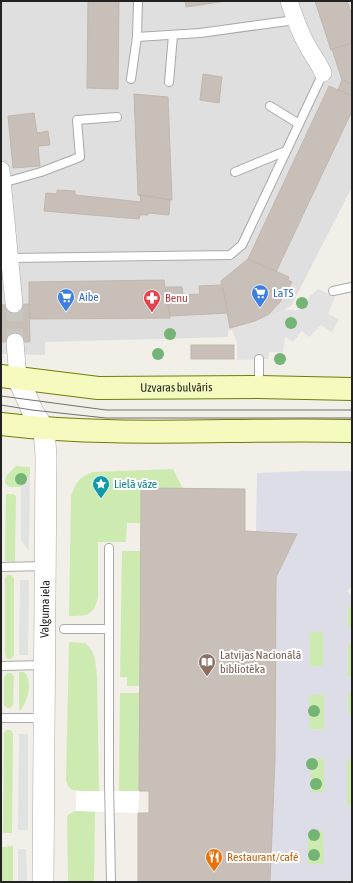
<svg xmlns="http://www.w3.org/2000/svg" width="353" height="883" font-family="'Asap Condensed',sans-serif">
	<rect width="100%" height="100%" fill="#f2efe9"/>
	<path fill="#e0dfdf" d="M1,1H352V187L291,306L266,319L228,331V337L45,342V355L1,354Z"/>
	<g fill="#cdebb0">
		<path d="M16,466L30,467V474L21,487H9L5,483L6,476Z"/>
		<path d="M173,469L183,489L141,488L140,523H127L126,542H98V597C94,616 87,616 69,616L71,496C76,482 79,477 93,472Z"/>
		<path d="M6,494H13L16,496L15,562L5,561Z"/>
		<path d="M122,551H140L139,686H127V677H120Z"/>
		<path d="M7,575H11L14,578V655L11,659H7L5,654V578Z"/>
		<path d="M348,605L352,608V629L347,626Z"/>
		<path d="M309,632H323L324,666H310Z"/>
		<path d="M69,642L85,643C96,653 95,660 97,675L99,792L72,790L68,786L66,781Z"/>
		<path d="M348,642L352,644V676L347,677Z"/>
		<path d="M19,672H24C34,682 27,701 21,710H19Z"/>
		<path d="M7,673H11L14,677L13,705L10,708H7L4,705V677Z"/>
		<path d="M352,691V718L348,712L347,694Z"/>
		<path d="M120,693H139V791H119Z"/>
		<path d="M309,695H324V729L309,730Z"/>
		<path d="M6,730H11L13,734L12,833H3L4,733Z"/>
		<rect x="311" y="758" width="13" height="34"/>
		<path d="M352,758V807L347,805V760Z"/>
		<path d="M76,811H95L94,882H68L67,817L69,814Z"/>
		<path d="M307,831H324V864H308Z"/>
		<path d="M13,846V882H2V847Z"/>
	</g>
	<g fill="#e2e2e2">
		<path d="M318,289L335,297L328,314L339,319L332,332L321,325L309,337L302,331L293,342L285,337L283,352H269L268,359L237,360V342L232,330L270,317L284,310H297L306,308L309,297Z"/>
		<path d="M30,474L29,551L21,540V487Z"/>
		<path d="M20,580H29L28,655H19Z"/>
		<path d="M19,734H28V830H18Z"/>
		<path d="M18,849H26L27,882H18Z"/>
	</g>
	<path fill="#dddde8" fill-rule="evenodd" d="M304,471H352V586L347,591L352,596V608L348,605L347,625L352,629V644L348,643L347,677L352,676V691L347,695L348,712L352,718V758L347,760V805L352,807V882H270L275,760L276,577L297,534L256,532L257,473ZM309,632H323V666H310ZM309,695H324V729L310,730ZM311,758L324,759V792H311ZM323,831L324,864H308V832Z"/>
	<path fill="#fff" d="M76,791H139L138,813L76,811Z"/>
	<g fill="#c7bfb8" stroke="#c4b6ab">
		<path d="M88,1H119L118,89L87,88Z"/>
		<path d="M185,1H226L186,7Z"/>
		<path d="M315,1H347L352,15V43L331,50Z"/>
		<path d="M352,43V84L342,80L332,49Z"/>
		<path d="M203,74L222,77L219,103L200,100Z"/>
		<path d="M342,80L352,84V96L338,90Z"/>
		<path d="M329,86L352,96V111L276,272L248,259Z"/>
		<path d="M134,94L168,97L172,200L138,195Z"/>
		<path d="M34,113L37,133L48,131L50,145L38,146L40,166L13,168L8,116Z"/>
		<path d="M57,190L75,191V195L141,202L140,195L170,200L169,215L148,213V215H140L139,219L44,211L46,193L57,194Z"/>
		<path d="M248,259L289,277L288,280L292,282L280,302L269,314L255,321L230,328L221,281Z"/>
		<path d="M164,280L170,318L29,319V282Z"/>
		<path d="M222,285L228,313L170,316L166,287H182L183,295L200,294L199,286Z"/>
		<path d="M29,304L30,342H1V305Z"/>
		<rect x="191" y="345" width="43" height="14"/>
		<path d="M141,488L245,489V531L297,534L276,577L275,760L270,882H138V813H149V791H139Z"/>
	</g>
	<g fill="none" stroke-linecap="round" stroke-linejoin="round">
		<path stroke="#c8c6c1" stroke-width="17" stroke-dasharray="17 8" stroke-linecap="butt" d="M14,304L15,342"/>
		<g stroke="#a9a9a9" stroke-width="10">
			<g id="service">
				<path d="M137,37L200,33L295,20"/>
				<path d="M131,79L137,37L138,1"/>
				<path d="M169,82L173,35"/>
				<path d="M270,106L299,124"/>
				<path d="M235,172L286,151"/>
				<path d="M2,183L41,172L80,157L77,120L117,117"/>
				<path d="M10,258L230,255L242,245L323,73"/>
				<path d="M333,291L352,287"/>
				<path d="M259,386V359"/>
				<path d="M109,548V783L111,882"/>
				<path d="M1,567L45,566"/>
				<path d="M64,629H109"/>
				<path d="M1,666L44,665"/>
				<path d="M1,718H43"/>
			</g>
		</g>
		<g stroke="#a9a9a9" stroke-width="18">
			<g id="minor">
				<path d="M289,1C294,16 299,31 307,45C312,55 319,63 323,73"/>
				<path d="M1,170L14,304"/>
				<path d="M15,342L18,378"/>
			</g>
		</g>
		<g stroke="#a9a9a9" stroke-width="22">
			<path id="tertiary" d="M18,378L32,410L44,429L46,456L43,882"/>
		</g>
		<g stroke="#707d05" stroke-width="24">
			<g id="secondary">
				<path id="s1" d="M1,376L98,388L259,387L352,389"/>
				<path d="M1,424C117,438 235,428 352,431"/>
			</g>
		</g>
		<use href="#service" stroke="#fff" stroke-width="8"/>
		<use href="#minor" stroke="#fff" stroke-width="17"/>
		<use href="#tertiary" stroke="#fff" stroke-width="21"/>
		<use href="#secondary" stroke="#f7fabf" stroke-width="22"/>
		<g stroke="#707070" stroke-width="1">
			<path d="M1,396L106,410H352"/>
			<path d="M1,405L32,410L106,418H352"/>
		</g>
	</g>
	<g fill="#74b475">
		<circle cx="302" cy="303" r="6"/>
		<circle cx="291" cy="323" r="6"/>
		<circle cx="170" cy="334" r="6"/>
		<circle cx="158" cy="354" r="6"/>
		<circle cx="280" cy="359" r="6"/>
		<circle cx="21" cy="479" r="6"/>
		<circle cx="314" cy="711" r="6"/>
		<circle cx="312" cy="764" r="6"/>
		<circle cx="316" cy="784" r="6"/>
		<circle cx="314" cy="835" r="6"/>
		<circle cx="314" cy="855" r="6"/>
	</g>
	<defs>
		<g id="supermarket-pin" transform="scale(0.9)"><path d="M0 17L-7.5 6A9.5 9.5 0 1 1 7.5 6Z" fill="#3f7fe0" stroke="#fff"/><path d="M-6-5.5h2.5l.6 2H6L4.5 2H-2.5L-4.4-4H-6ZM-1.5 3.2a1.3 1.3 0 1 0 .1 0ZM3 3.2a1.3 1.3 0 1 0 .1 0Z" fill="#fff"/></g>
		<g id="pharmacy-pin" transform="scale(0.9)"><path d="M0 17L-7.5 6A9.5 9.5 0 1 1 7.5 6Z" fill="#e0444e" stroke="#fff"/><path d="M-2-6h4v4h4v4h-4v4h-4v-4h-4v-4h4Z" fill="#fff"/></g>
		<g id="sight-pin" transform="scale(0.9)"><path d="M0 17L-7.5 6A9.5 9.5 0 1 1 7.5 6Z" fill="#0f9aa8" stroke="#fff"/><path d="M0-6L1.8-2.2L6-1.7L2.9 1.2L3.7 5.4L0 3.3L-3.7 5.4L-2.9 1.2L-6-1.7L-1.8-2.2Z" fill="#fff"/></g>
		<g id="library-pin" transform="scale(0.9)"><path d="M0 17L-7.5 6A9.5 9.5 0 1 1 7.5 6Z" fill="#8d6e63" stroke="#fff"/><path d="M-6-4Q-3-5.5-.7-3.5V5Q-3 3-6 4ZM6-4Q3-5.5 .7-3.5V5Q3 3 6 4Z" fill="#fff"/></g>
		<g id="restaurant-pin" transform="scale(0.9)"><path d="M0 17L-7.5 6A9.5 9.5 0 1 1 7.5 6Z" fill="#e8710a" stroke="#fff"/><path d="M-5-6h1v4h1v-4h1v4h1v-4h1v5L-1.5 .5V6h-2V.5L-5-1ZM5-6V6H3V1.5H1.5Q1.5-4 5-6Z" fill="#fff"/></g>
	</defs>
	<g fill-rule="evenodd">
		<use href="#supermarket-pin" x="260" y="293"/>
		<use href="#supermarket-pin" x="66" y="297"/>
		<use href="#pharmacy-pin" x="152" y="298"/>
		<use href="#sight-pin" x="101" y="484"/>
		<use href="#library-pin" x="207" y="662"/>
		<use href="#restaurant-pin" x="214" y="857"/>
	</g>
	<g text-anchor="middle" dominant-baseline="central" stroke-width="4" stroke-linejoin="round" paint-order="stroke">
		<g font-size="12" fill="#366cbe" stroke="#fff" text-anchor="start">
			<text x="273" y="293">LaTS</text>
			<text x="79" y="297">Aibe</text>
		</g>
		<g font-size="12" fill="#be3a42" stroke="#fff" text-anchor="start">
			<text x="165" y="298">Benu</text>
		</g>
		<g font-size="12" fill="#222" stroke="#fff">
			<text stroke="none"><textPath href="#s1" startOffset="176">Uzvaras bulvāris</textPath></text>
			<text transform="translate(45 609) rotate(-89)">Valguma iela</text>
		</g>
		<g font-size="12" fill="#0d838f" stroke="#fff" text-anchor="start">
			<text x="114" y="484">Lielā vāze</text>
		</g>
		<g font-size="12" fill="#785e54" stroke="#fff" text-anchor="start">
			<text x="220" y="655">Latvijas Nacionālā<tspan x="220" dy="14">bibliotēka</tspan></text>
		</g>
		<g font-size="12" fill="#c56008" stroke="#fff" text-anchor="start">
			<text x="227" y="857">Restaurant/café</text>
		</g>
	</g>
	<rect width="353" height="883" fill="none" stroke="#222222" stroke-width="4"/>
</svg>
